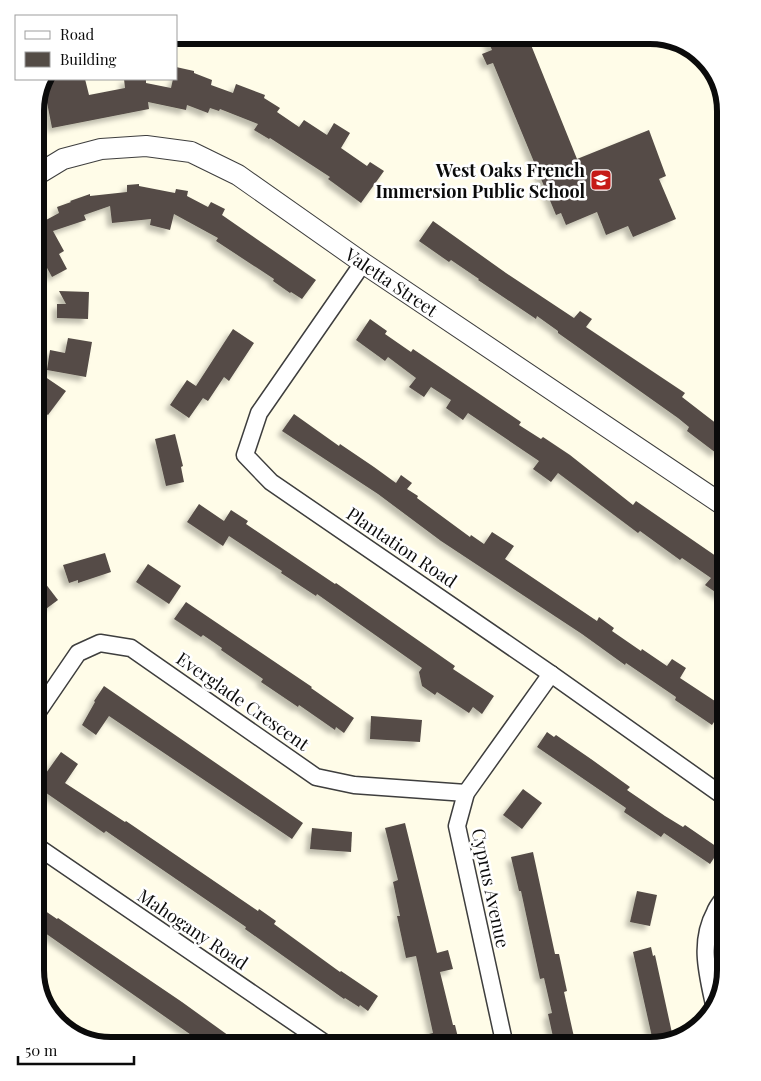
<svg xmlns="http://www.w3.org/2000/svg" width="761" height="1081" font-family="'Playfair Display',serif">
	<defs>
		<filter id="shadow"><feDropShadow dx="-4.5" dy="4.5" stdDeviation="2.5" flood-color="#0004"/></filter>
	</defs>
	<rect width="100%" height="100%" fill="#fffce8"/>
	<g fill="#544c46" filter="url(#shadow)">
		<path d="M485,35H527L577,159L649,130L666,176L659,179L676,219L633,237L628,226L606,235L597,212L566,225L561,213L556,215L493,63L487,65L482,54L492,50Z"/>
		<path d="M176,67L194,71V73L212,80L211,85L233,93L236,84L265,95L264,98L280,108L277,112L299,127L304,120L327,135L334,123L350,133L341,148L367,166L370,162L384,171L361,203L328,179L330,177L270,138L269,139L254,130L258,124L220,109L219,111L210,108L208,113L187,105L186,110L148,102L149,109L52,128L44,87L49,79H85L89,95L125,88L124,79H146V83L171,88L173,79H176Z"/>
		<path d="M139,184V186L175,193L176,189L188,191L187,196L208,207L211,202L225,209L222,215L316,280L302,299L291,292L290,293L273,281L274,279L216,241L218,238L174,214L170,230L150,225L151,219L112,223L110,206L84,215L86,220L53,231L64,251L59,254L67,269L52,277L35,246V226L59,213L57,207L71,202L70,201L90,194V196L127,192V185Z"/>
		<path d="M433,221L506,273L574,318L580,311L592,319L586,327L685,393L682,397L726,431V439L716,453L687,431L689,427L678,418L558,333V331L537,316L536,319L478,280L479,279L451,260L449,262L419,241Z"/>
		<path d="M59,291L89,292L88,319L57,318V304H66Z"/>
		<path d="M370,319L387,331L385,334L411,352L413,349L521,422L519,425L541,439L543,437L570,455L633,505L636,501L726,563V590L721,596L705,585L711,578L682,558L680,560L640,531L638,533L558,473L551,482L533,469L539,461L468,413L463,420L446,408L451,400L431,387L424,397L409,387L416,378L388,357L385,361L356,340Z"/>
		<path d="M233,329L254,343L229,381L224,377L208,401L203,398L189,418L170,405L187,380L196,386Z"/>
		<path d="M68,338L92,342L86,377L47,370L50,350L65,353Z"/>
		<path d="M35,370L66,391L48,415L45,413L35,427Z"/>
		<path d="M294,414L339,446L340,444L374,467L396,483L401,475L412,483L407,489L418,496L417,498L470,537L471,535L484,544L492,532L514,546L505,559L597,621L599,617L614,628L612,631L641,651L642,649L667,666L672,659L686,668L680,678L724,707L712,725L675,700L676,697L626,663L625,665L582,634L441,541L378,494L282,431Z"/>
		<path d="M175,434L183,466L181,467L184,482L166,486L155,439Z"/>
		<path d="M199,504L224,521L231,510L248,521L246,524L335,584L336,583L455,666L453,669L494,696L482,714L473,707L469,713L437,692L435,695L422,686L419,672L422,668L317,594L316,596L281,573L282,571L229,536L223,546L187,522Z"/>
		<path d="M105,553L111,572L78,583V580L69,583L63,565Z"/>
		<path d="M148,564L181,586L169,604L136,582Z"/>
		<path d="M35,570L58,600L35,617Z"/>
		<path d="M186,602L312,687L311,688L354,718L344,733L336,727L335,730L299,705L298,707L261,682L263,679L221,650L222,648L203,635L201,637L174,619Z"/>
		<path d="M104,686L303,823L292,839L109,716L96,735L82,725L95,702L94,701Z"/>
		<path d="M371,716L422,720L420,742L370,739Z"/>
		<path d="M547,732L554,737L556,735L591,759L630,787L627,790L665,816L683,827L685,825L720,849L710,864L664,833L661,837L624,812L626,808L537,747Z"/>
		<path d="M61,752L78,764L65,783L125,822L126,821L258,911L259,909L276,921L274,924L340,972L341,971L378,996L368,1011L360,1005L359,1007L345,998L344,999L245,929L246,927L106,831L104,833L39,788L43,782L41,780Z"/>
		<path d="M523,789L542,803L522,829L503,815Z"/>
		<path d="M405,823L437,953L448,950L453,969L440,972L453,1025H455L460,1046H400V1041L433,1033L416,956L406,958L397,916H400L393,882L398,880L385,828Z"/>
		<path d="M312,828L352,832L351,852L310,849Z"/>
		<path d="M533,852L555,954H559L567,991L564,992L576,1046H555L548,1014L552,1013L544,978L540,979L521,891H519L511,857Z"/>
		<path d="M637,891L657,895L650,926L630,922Z"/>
		<path d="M35,904L57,919L58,918L182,1002L243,1046H207L35,926Z"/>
		<path d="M651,947L653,956L655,955L672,1033L652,1037L633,952Z"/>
	</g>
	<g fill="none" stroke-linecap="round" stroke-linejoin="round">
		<g stroke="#3e3e3e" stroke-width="19">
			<g id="minor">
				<path d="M363,263L259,413L245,455L271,482L551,674L726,798"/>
				<path d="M35,716L78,653L100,643L131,648L316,777L354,785L466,793"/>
				<path d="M35,845L329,1046"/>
				<path d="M715,1009C708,976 698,943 715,912C717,906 722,901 726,895"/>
				<path d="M505,1046L457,826L466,793L551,674"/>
			</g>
		</g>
		<g stroke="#3e3e3e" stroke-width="22">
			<g id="tertiary">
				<path id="s1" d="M35,176L63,159L101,149L146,146L191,152L238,175L363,263L726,507"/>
			</g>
		</g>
		<use href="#minor" stroke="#fff" stroke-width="16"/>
		<use href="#tertiary" stroke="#fff" stroke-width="20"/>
	</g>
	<defs>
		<g id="school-square" transform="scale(1.125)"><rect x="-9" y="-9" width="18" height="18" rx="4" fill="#c61a17" stroke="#fff"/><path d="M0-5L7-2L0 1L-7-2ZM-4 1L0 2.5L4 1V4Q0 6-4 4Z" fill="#fff"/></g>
	</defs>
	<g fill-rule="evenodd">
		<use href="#school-square" x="601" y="180"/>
	</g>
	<g text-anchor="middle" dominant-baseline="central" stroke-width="5" stroke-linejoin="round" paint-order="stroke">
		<g font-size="18" font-weight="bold" fill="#0b0b0b" stroke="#fff" text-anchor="end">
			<text x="585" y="170">West Oaks French<tspan x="585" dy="21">Immersion Public School</tspan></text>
		</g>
		<g font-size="18" fill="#0b0b0b" stroke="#fff">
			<text stroke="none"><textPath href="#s1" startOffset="402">Valetta Street</textPath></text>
			<text transform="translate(402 547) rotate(34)">Plantation Road</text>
			<text transform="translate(243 701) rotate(35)">Everglade Crescent</text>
			<text transform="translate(491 888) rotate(78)">Cyprus Avenue</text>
			<text transform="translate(193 929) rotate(34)">Mahogany Road</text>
		</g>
	</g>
	<path d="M0 0H761V1081H0ZM111 44H650A67 67 0 0 1 717 111V970A67 67 0 0 1 650 1037H111A67 67 0 0 1 44 970V111A67 67 0 0 1 111 44Z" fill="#fff" fill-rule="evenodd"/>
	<path fill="none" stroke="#0b0b0b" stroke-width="6" d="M111 44H650A67 67 0 0 1 717 111V970A67 67 0 0 1 650 1037H111A67 67 0 0 1 44 970V111A67 67 0 0 1 111 44Z"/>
	<rect x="15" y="15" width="162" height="65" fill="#ffffff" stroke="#9d9d9d"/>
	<rect x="25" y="31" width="25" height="8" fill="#ffffff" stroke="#9d9d9d"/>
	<text x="60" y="40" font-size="15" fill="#0b0b0b">Road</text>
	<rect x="25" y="52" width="25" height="15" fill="#544c46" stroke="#9d9d9d"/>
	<text x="60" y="65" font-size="15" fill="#0b0b0b">Building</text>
	<path d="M18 1056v8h116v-8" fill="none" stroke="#0b0b0b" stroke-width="2.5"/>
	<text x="25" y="1056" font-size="15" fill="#0b0b0b" stroke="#ffffff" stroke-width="4" paint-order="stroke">50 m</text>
</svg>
